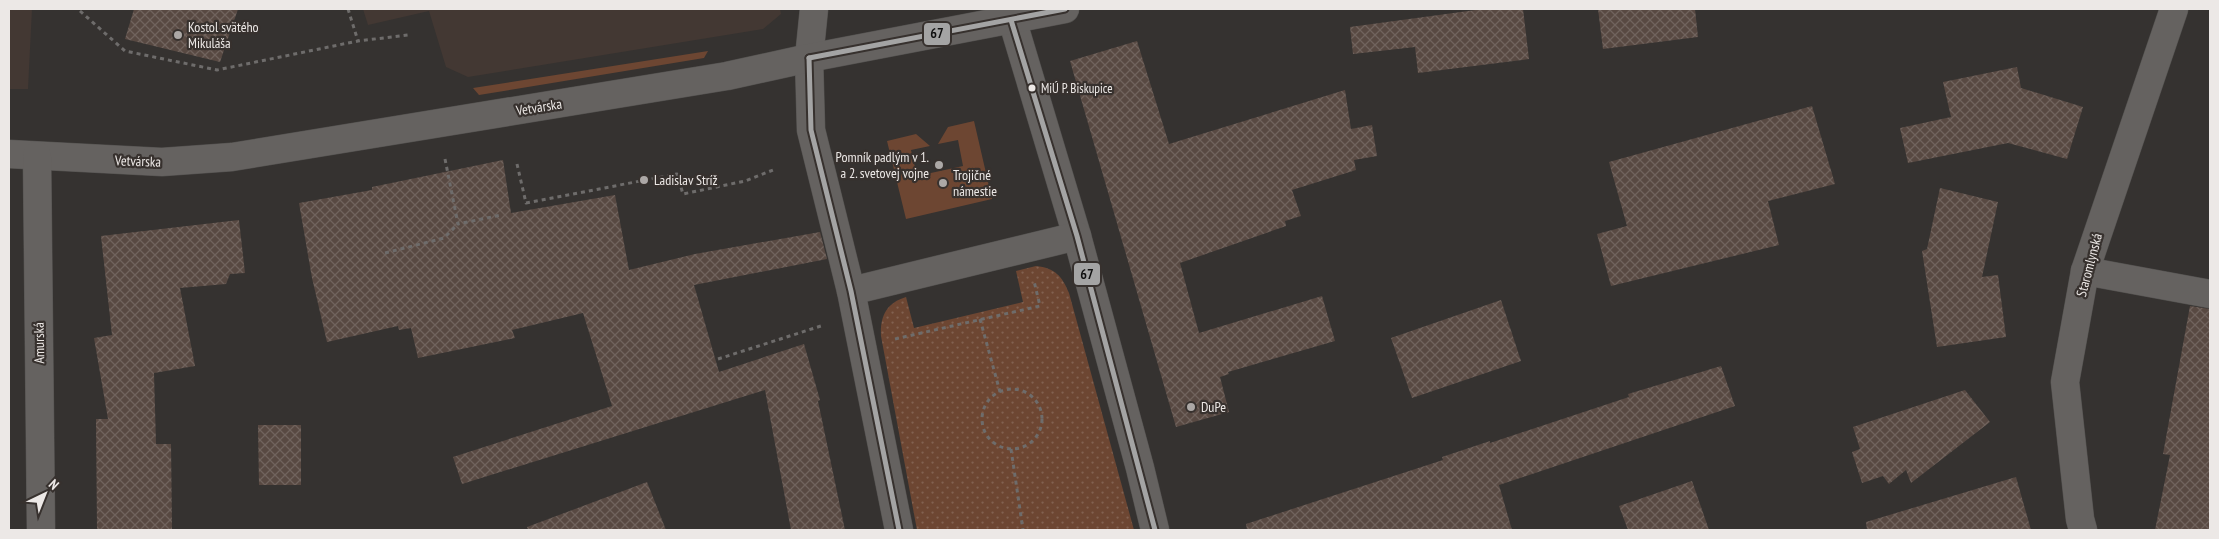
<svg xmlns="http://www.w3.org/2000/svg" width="2219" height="539" font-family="'PT Sans Narrow',sans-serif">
	<defs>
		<pattern id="park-dots" width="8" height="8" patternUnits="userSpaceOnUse" patternTransform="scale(1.25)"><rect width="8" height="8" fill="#6d4632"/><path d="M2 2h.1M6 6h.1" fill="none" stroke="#826150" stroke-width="1.8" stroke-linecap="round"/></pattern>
		<pattern id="building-cross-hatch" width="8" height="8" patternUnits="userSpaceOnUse" patternTransform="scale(1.25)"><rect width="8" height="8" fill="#584942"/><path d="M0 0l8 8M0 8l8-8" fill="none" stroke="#70635d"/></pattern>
	</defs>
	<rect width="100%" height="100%" fill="#353230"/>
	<g fill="#433833">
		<path d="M9,9H32L28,89H9Z"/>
		<path d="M363,9H780L781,14L763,29L468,77L446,67L429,11L368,25Z"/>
	</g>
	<g fill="#6d4632">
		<path d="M708,51L704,58L479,95L473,88Z"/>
		<path d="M974,121L992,199L906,219L887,141L916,134L930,146L911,150L917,176L963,166L958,140L938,144L948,127Z"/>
	</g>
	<path fill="url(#park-dots)" d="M1036,266C1055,268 1062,276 1069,293L1134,530H917L881,336C880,317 886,303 906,297L914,328L1023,302L1016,271Z"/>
	<g fill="url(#building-cross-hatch)">
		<path d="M134,9H238L220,62L125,39Z"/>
		<path d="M1483,9H1523L1529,59L1418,73L1415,47L1353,54L1350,27Z"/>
		<path d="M1598,9H1695L1698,37L1603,49Z"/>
		<path d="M1137,41L1169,144L1345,90L1351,129L1372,125L1377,156L1354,160L1356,170L1292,190L1301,216L1285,221L1286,226L1180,263L1199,333L1322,296L1335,341L1228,372L1229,374L1220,377L1229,412L1176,427L1070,61Z"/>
		<path d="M2017,67L2021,88L2083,107L2067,159L2008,143L1908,163L1900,128L1951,117L1943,82Z"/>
		<path d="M1812,106L1835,184L1768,201L1779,245L1611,286L1597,234L1627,226L1609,162Z"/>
		<path d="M503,160L511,213L615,195L629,270L695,254L820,232L827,259L694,285L719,372L804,344L820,400L818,401L845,530H791L765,390L462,484L453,457L612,406L583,313L512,330L515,338L418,358L411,328L399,330L398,326L327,342L312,278L299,203L372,190V187Z"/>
		<path d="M1940,188L1998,202L1982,277L1998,275L2006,337L1937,347L1922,251L1927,249Z"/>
		<path d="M239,220L245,273L230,274L226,284L180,288L195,366L154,373L156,444H171L172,530H97L96,419H108L94,338L112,335L101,236Z"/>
		<path d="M1501,300L1521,361L1412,398L1391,338Z"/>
		<path d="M2190,306L2210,309V530H2155L2170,455L2163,454Z"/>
		<path d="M1721,366L1735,406L1499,485L1512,530H1247L1246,524L1443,460L1442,457L1490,441V443L1629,397L1628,394Z"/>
		<path d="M1965,390L1990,422L1911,483L1906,470L1889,484L1883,476L1862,483L1852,452L1860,449L1853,427Z"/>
		<path d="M258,425H301V485H259Z"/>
		<path d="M2016,477L2031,530H1867L1866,522Z"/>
		<path d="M1692,481L1709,530H1628L1619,506Z"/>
		<path d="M647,482L666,530H528L527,527Z"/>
	</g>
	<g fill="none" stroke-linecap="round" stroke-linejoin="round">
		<g stroke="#52504e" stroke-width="29">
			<g id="minor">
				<path d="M814,9L809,58L811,130L851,291L899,530"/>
				<path d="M1009,9L1077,236L1140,468L1155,530"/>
				<path d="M9,154L162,162L232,157L727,76L809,58L1065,9"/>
				<path d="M37,156L41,530"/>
				<path d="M2085,271L2210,294"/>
				<path d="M851,291L1077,236"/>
				<path d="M2083,530L2080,519L2065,382L2085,271L2174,9"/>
			</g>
		</g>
		<g stroke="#6e6c6b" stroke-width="3" stroke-dasharray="4 4" stroke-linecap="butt">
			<path d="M348,9L358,41"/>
			<path d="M80,11L125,51L217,70L358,41L408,35"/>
			<path d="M445,159L458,224L501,215"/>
			<path d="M517,164L526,203L677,174L683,194L745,181L773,170"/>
			<path d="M385,253L444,238L458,224"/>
			<path d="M980,319L1000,392"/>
			<path d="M895,339L1040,306L1034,281"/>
			<path d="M718,359L824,325"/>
			<circle cx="1012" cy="419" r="30"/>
			<path d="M1011,449L1023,530"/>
		</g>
		<use href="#minor" stroke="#656260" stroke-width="28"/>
		<g stroke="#37312e" stroke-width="9">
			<g id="bus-1">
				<path d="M1011,20L1077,236L1155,530"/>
				<path d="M809,58L811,130L851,291L899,530"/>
				<path d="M809,58L1065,9"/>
			</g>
		</g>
		<use href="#bus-1" stroke="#a4a4a4" stroke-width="5"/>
	</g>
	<g fill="#aca8a6" stroke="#37312e" stroke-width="2">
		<circle cx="178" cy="35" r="5"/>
		<circle cx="939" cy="165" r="5"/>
		<circle cx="644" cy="180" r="5"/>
		<circle cx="943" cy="183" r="5"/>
		<circle cx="1191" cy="407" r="5"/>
	</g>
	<circle fill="#ece8e6" stroke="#37312e" stroke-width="2" cx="1032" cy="88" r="4.5"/>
	<g text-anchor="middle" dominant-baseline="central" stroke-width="4.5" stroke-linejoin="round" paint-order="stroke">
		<g font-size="13" fill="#ece8e6" stroke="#37312e" text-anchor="start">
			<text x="1041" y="88">MiÚ P. Biskupice</text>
		</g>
		<g font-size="14" fill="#ece8e6" stroke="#37312e" text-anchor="start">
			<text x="188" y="27">Kostol svätého<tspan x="188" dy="16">Mikuláša</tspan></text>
			<text x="929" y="157" text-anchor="end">Pomník padlým v 1.<tspan x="929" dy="16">a 2. svetovej vojne</tspan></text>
			<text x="953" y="175">Trojičné<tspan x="953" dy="16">námestie</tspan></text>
			<text x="654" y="180">Ladislav Stríž</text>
			<text x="1201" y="407">DuPe</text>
		</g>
		<g font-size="14" fill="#ece8e6" stroke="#37312e">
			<text transform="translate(539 107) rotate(-9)">Vetvárska</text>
			<text transform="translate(138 161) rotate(2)">Vetvárska</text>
			<text transform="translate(2089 265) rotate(-75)">Staromlynská</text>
			<text transform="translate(39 343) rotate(-91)">Amurská</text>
		</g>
	</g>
	<g stroke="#37312e" stroke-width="2">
		<rect x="923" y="22" width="28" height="24" rx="5" fill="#a4a4a4"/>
		<rect x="1073" y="262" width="28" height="24" rx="5" fill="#a4a4a4"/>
	</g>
	<g font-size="14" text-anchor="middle" font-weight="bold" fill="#111">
		<text x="937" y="38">67</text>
		<text x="1087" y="279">67</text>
	</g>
	<rect width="2219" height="539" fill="none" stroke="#ece8e6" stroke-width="20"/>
	<g transform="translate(45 494) rotate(43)" stroke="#37312e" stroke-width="4" paint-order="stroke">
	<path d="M0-4L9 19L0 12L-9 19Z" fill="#ece8e6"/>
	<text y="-8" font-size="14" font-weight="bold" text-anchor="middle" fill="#ece8e6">N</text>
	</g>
</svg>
